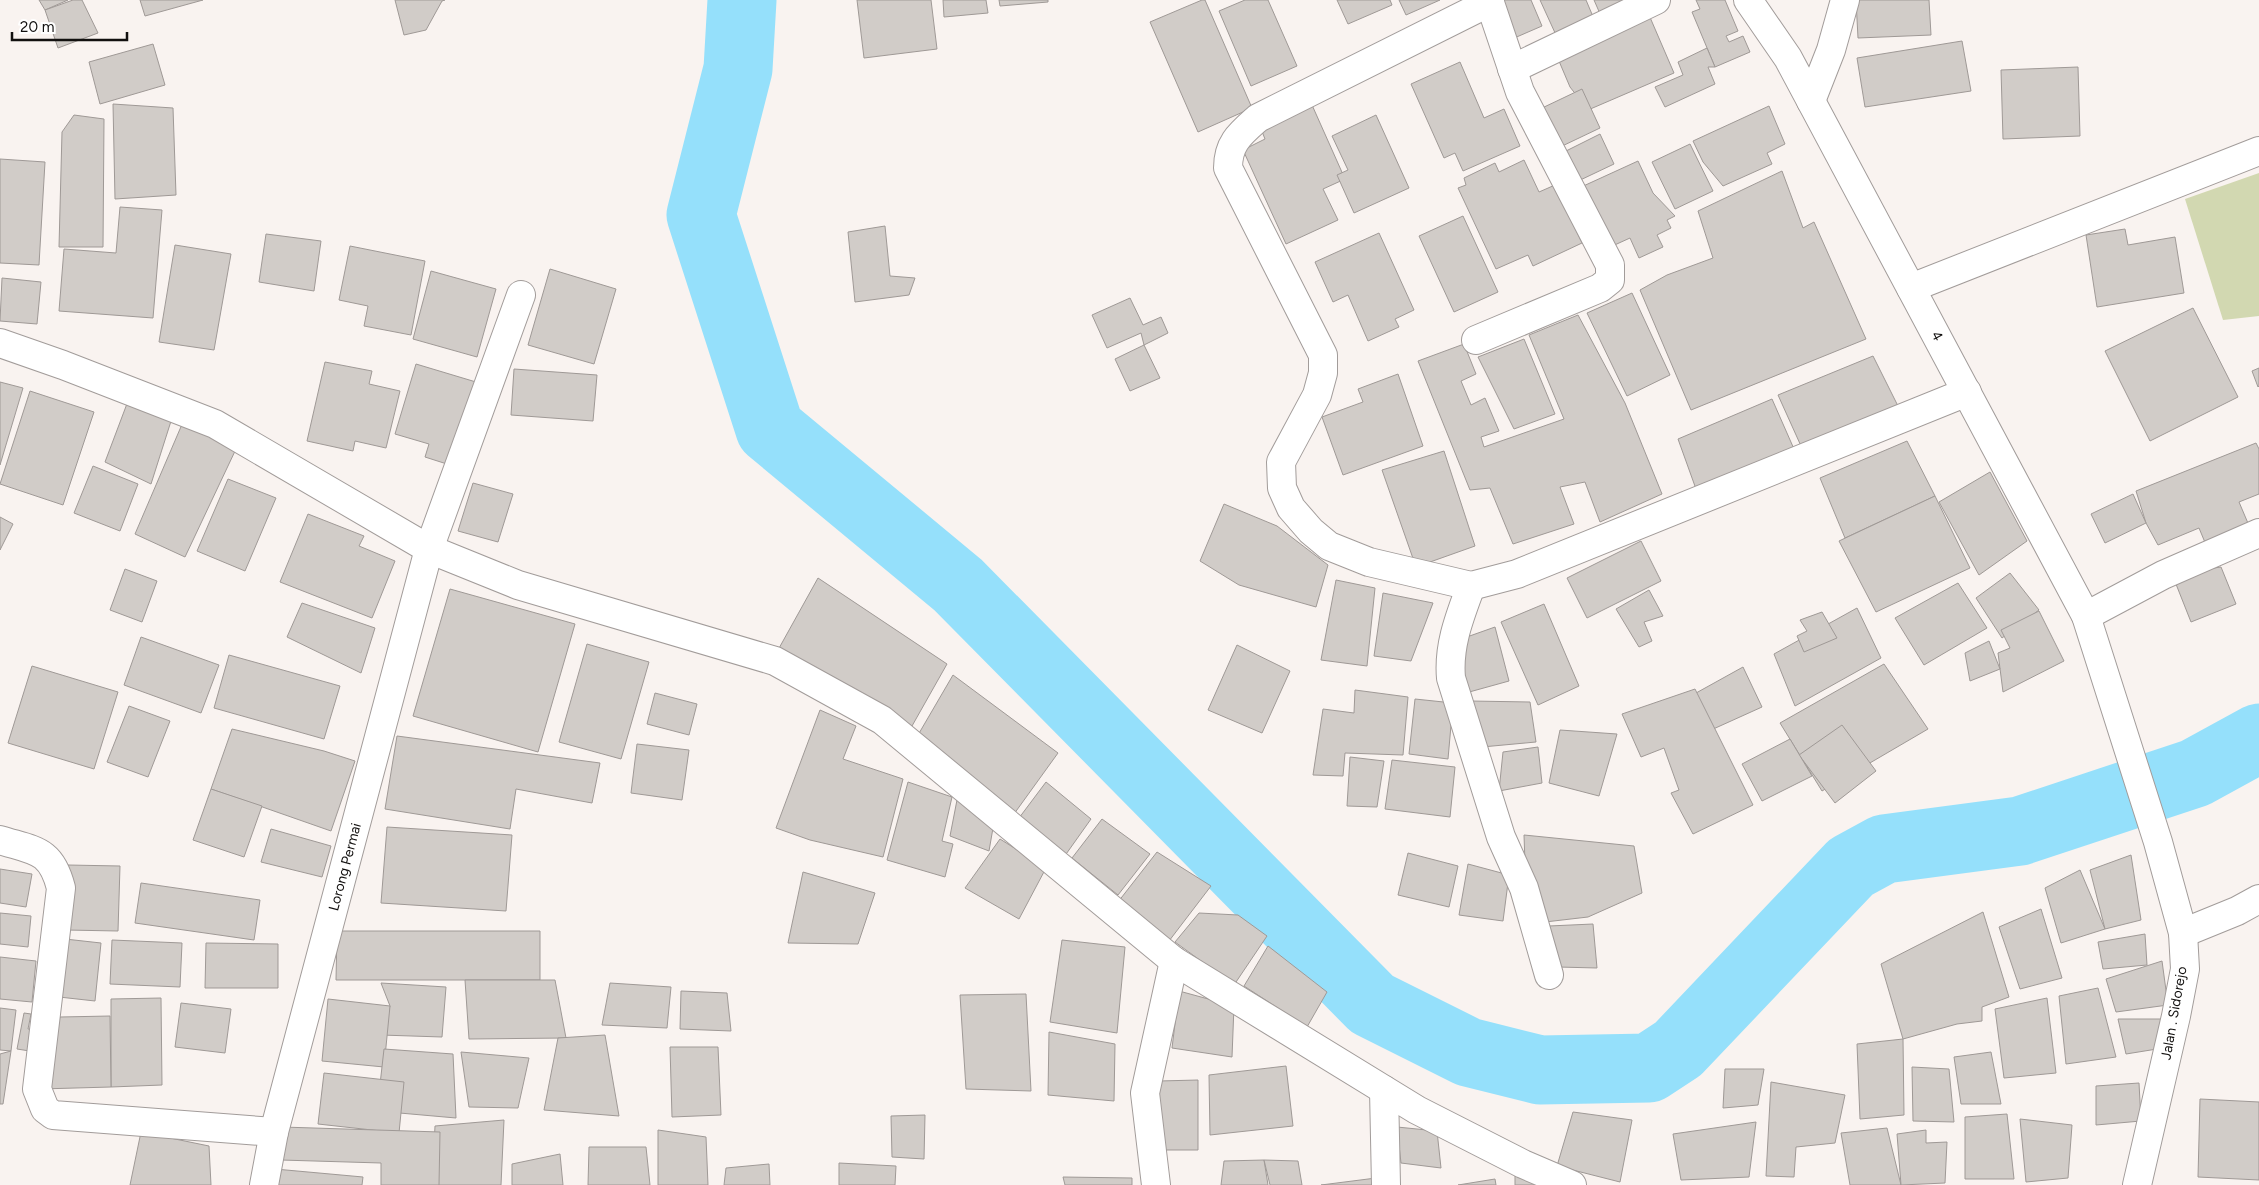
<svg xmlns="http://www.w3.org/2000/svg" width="2259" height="1185" font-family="Figtree,sans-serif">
	<rect width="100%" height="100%" fill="#f9f3f0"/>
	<path fill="#d2d8b1" d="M2259,173V316L2223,320L2185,199Z"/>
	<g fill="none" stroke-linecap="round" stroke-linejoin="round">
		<path stroke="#95e0fb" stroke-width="69" d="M742,0L738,69L701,215L770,429L958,585L1372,1004L1468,1052L1540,1070L1649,1068L1678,1049L1851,867L1884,849L2020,831L2195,773L2259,738"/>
	</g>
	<g fill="#d1ccc8" stroke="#9f9996">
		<path d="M39,0H68L45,10Z"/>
		<path d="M73,0H82L98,33L58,48L45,10Z"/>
		<path d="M140,0H203L145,16Z"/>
		<path d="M395,0H445L442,1L426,30L404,35Z"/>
		<path d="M857,0H931L937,49L864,58Z"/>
		<path d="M943,0H986L988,13L944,17Z"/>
		<path d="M999,0H1048V2L1000,6Z"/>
		<path d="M1202,0H1205L1252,108L1198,132L1150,22Z"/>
		<path d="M1245,0H1268L1297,66L1251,86L1219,11Z"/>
		<path d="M1337,0H1390L1392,5L1348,24Z"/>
		<path d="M1399,0H1440L1406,15Z"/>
		<path d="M1495,0H1531L1542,26L1512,39Z"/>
		<path d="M1540,0H1586L1594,19L1556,35Z"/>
		<path d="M1594,0H1638L1601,16Z"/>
		<path d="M1696,0H1725L1738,31L1726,36L1729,42L1743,36L1750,52L1715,67L1692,12L1700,9Z"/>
		<path d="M1856,0H1929L1931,35L1858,38Z"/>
		<path d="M1649,15L1674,73L1588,110L1570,87L1556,54Z"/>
		<path d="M1962,41L1971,91L1865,107L1857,58Z"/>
		<path d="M153,44L165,85L100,104L89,62Z"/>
		<path d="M1707,48L1715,67H1708L1715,84L1665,107L1655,87L1683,75L1678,62Z"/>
		<path d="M1460,62L1484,118L1504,109L1520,146L1463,171L1455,153L1444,158L1411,84Z"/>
		<path d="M2078,67L2080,136L2003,139L2001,70Z"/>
		<path d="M1582,89L1600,128L1558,148L1540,109Z"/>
		<path d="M113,104L173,108L176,195L115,199Z"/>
		<path d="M1312,105L1345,179L1323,189L1338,220L1286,244L1243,150L1265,139L1261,129Z"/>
		<path d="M1769,106L1785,144L1767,153L1772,164L1723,186L1703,162L1693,141Z"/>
		<path d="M74,115L104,119L103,247H59L62,132Z"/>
		<path d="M1376,115L1409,188L1354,213L1337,175L1348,170L1332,136Z"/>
		<path d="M1600,134L1614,164L1574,183L1560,154Z"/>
		<path d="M1690,144L1713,191L1675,209L1652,162Z"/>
		<path d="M0,159L45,162L39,265L0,263Z"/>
		<path d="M1524,160L1539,192L1555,185L1582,243L1533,266L1528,255L1496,269L1458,188L1466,185L1464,178L1495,163L1499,172Z"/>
		<path d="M1638,161L1653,193L1675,216L1667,220L1671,228L1657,235L1663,247L1639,258L1630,238L1608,248L1579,188Z"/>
		<path d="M1782,171L1803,228L1814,222L1866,339L1691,410L1640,290L1667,275L1713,258L1698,211Z"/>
		<path d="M120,207L162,210L153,318L59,311L64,249L116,253Z"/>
		<path d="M1463,216L1498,292L1454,312L1419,236Z"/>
		<path d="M885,226L890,276L915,278L909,295L855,302L848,232Z"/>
		<path d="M2125,229L2128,245L2175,237L2184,293L2097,307L2086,235Z"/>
		<path d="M1379,233L1414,310L1395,319L1399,327L1368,341L1348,295L1333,302L1315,262Z"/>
		<path d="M266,234L321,241L314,291L259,282Z"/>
		<path d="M175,245L231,254L214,350L159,342Z"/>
		<path d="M350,246L425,261L411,335L364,326L368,306L339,300Z"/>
		<path d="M550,269L616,289L594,364L528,345Z"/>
		<path d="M431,271L496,289L477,357L413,339Z"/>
		<path d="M2,278L41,282L37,324L0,321Z"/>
		<path d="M1632,293L1670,375L1627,396L1587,313Z"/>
		<path d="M1130,298L1143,325L1161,317L1168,333L1144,345L1141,333L1107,348L1092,315Z"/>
		<path d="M2193,308L2238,397L2150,441L2105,351Z"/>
		<path d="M1578,315L1625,403L1662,494L1600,522L1585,482L1560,487L1574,524L1513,544L1490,488L1470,490L1418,361L1464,344L1476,374L1461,381L1471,405L1485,398L1499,431L1481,437L1484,447L1564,419L1529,335Z"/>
		<path d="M1524,339L1555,414L1514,429L1478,357Z"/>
		<path d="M1144,345L1160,378L1130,391L1115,359Z"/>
		<path d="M1873,356L1899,408L1801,446L1778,395Z"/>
		<path d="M325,362L372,371L369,384L400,391L386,448L355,441L353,451L307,441Z"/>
		<path d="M416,364L476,382L450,465L425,457L429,444L395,434Z"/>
		<path d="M2259,368V386L2258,387L2252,371Z"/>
		<path d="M514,369L597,375L593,421L511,415Z"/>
		<path d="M1398,374L1423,446L1343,475L1322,417L1363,402L1358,389Z"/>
		<path d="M0,382L23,388L0,465Z"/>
		<path d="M30,391L94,412L63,505L0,484Z"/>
		<path d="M1772,399L1794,449L1696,489L1678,439Z"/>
		<path d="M128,401L172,418L151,484L105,462Z"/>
		<path d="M183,422L236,449L185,557L135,534Z"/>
		<path d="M1907,441L1935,496L1845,538L1820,478Z"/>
		<path d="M2256,443L2259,449V494L2239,502L2253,535L2209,552L2199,528L2158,545L2146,523L2136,491Z"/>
		<path d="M1444,451L1475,546L1416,567L1382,470Z"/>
		<path d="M93,466L138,484L120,531L74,513Z"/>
		<path d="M1990,472L2027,541L1979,575L1939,502Z"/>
		<path d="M228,479L276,498L245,571L197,551Z"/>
		<path d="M473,483L513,494L498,542L458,531Z"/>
		<path d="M2133,494L2146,523L2105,543L2091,514Z"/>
		<path d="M1935,496L1970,568L1876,612L1839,541Z"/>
		<path d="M1224,504L1277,526L1328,565L1316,607L1239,585L1200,561Z"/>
		<path d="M308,514L364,536L359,546L395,561L372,618L280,582Z"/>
		<path d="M0,517L13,524L0,550Z"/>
		<path d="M1641,541L1661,581L1587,618L1567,578Z"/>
		<path d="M2221,567L2236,604L2191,622L2172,574Z"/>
		<path d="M125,569L157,581L142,622L110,610Z"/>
		<path d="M2010,573L2039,610L2002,638L1976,598Z"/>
		<path d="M818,578L947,664L912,726L778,650Z"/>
		<path d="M1336,580L1375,588L1367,666L1321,660Z"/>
		<path d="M1958,583L1987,628L1924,665L1895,618Z"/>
		<path d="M450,589L575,624L538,752L413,716Z"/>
		<path d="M1649,590L1663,616L1644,622L1652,641L1639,647L1616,609Z"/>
		<path d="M1383,593L1433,603L1411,661L1374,656Z"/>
		<path d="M302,603L375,628L361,673L287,637Z"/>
		<path d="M1544,604L1579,686L1538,705L1501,622Z"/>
		<path d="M1857,608L1881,658L1795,706L1774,654Z"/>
		<path d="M2039,611L2064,661L2003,692L1998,653L2010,648L2001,630Z"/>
		<path d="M1822,612L1837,638L1804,652L1797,636L1807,631L1800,620Z"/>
		<path d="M1495,627L1509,681L1462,694L1464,638Z"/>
		<path d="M141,637L219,665L201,713L124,685Z"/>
		<path d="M1989,641L2000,669L1970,681L1965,653Z"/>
		<path d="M587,644L649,662L621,759L559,742Z"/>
		<path d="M1237,645L1290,671L1262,733L1208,710Z"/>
		<path d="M229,655L340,686L324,739L214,708Z"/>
		<path d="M1884,664L1928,729L1822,791L1780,723Z"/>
		<path d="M32,666L118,692L94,769L8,743Z"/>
		<path d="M1743,667L1762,707L1700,735L1678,703Z"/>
		<path d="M953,675L1058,753L1014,814L918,735Z"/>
		<path d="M1695,689L1753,805L1693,834L1671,793L1679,790L1664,748L1641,757L1622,714Z"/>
		<path d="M1355,690L1408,697L1403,755L1345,753L1343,776L1313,775L1323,709L1354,713Z"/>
		<path d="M655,693L697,704L689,735L647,724Z"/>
		<path d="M1415,699L1453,703L1448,759L1409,754Z"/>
		<path d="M1470,701L1530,702L1536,742L1482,747Z"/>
		<path d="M129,706L170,721L148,777L107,762Z"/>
		<path d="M820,710L856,726L843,759L903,779L883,857L810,840L776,828Z"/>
		<path d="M1842,725L1876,771L1835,803L1799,755Z"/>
		<path d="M232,729L324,751L355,761L331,831L211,789Z"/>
		<path d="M1560,730L1617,734L1599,796L1549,783Z"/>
		<path d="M397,736L600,763L592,803L516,789L510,829L385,809Z"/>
		<path d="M1790,739L1812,776L1762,801L1742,764Z"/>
		<path d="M637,744L689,750L682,800L631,793Z"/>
		<path d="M1538,747L1542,783L1499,791L1503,752Z"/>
		<path d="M1350,757L1384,761L1377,807L1347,806Z"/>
		<path d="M1392,760L1455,767L1450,817L1385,809Z"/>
		<path d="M908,782L952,797L942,841L953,844L945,877L887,860Z"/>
		<path d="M1046,782L1091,819L1064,857L1019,818Z"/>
		<path d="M211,789L262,806L244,857L193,840Z"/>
		<path d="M957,800L993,828L989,851L950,836Z"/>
		<path d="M1102,819L1150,854L1118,895L1072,858Z"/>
		<path d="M387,827L512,835L506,911L381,903Z"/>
		<path d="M271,829L331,846L322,877L261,862Z"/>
		<path d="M1524,835L1634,846L1642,893L1588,917L1545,922L1525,863Z"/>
		<path d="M1000,839L1046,868L1019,919L965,888Z"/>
		<path d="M1157,852L1211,886L1169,941L1118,902Z"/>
		<path d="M1408,853L1458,866L1449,907L1398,895Z"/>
		<path d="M2131,855L2141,920L2105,929L2090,870Z"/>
		<path d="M1468,864L1509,875L1503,921L1459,915Z"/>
		<path d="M68,865L120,866L118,931L66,930Z"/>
		<path d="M0,869L32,874L26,907L0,903Z"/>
		<path d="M2080,870L2105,929L2061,943L2045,888Z"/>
		<path d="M803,872L875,893L858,944L788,943Z"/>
		<path d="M141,883L260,900L254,940L135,923Z"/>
		<path d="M2041,909L2062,978L2020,989L1999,927Z"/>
		<path d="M1983,912L2009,997L1982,1007V1021L1957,1024L1903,1039L1881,964Z"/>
		<path d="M0,913L31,916L28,947L0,944Z"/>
		<path d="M1199,913L1238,915L1267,936L1234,985L1175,942Z"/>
		<path d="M1593,924L1597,968L1558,967L1549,926Z"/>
		<path d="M337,931H540V980H336Z"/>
		<path d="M2145,934L2147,965L2103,969L2098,942Z"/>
		<path d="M65,939L101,943L95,1001L59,997Z"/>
		<path d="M112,940L182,943L180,987L110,984Z"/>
		<path d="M1062,940L1125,947L1117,1033L1050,1022Z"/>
		<path d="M206,943L278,944V988H205Z"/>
		<path d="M1268,946L1327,992L1307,1027L1244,986Z"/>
		<path d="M0,957L36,961L32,1002L0,999Z"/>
		<path d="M2162,961L2168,1005L2116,1012L2106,979Z"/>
		<path d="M465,980H555L566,1038L469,1039Z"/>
		<path d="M381,983L446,987L442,1037L381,1035L390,1006Z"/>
		<path d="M610,983L671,987L667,1028L602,1025Z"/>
		<path d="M2098,988L2116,1057L2066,1064L2059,996Z"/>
		<path d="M681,991L727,993L731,1031L680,1029Z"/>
		<path d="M1179,991L1234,1006L1232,1057L1172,1048Z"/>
		<path d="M1026,994L1031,1091L966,1089L960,995Z"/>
		<path d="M161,998L162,1085L111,1087V999Z"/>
		<path d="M2047,998L2056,1073L2004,1078L1995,1009Z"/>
		<path d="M328,999L390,1006L384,1067L322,1061Z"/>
		<path d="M181,1003L231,1009L225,1053L175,1047Z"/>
		<path d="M0,1008L16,1010L11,1051L0,1050Z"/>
		<path d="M24,1013L31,1014L28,1029L39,1030L36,1052L17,1049Z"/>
		<path d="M110,1016L111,1087L40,1089L60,1017Z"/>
		<path d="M2118,1019H2164L2157,1049L2126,1054Z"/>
		<path d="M1049,1032L1115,1044L1114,1101L1048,1095Z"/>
		<path d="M605,1035L619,1116L544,1110L558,1038Z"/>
		<path d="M1903,1039L1904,1115L1860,1119L1857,1044Z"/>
		<path d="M670,1047H718L721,1115L672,1117Z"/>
		<path d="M384,1049L453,1054L456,1118L377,1111Z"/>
		<path d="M11,1051L3,1104H0V1054Z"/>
		<path d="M461,1052L529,1058L518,1108L469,1107Z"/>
		<path d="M1991,1052L2001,1104H1961L1954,1057Z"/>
		<path d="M1286,1066L1293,1126L1210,1135L1209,1075Z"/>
		<path d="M1912,1067L1949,1069L1954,1122L1913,1121Z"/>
		<path d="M1725,1069H1764L1758,1105L1723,1108Z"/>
		<path d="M324,1073L404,1082L399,1133L318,1124Z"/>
		<path d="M1198,1080V1150H1160L1159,1081Z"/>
		<path d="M1771,1082L1845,1095L1835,1143L1796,1147L1794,1177L1766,1176Z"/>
		<path d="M2139,1083L2141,1121L2096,1125V1086Z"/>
		<path d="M2200,1099L2259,1102V1180L2198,1177Z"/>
		<path d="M1573,1112L1632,1120L1620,1182L1557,1166Z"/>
		<path d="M2007,1114L2014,1179H1965V1117Z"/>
		<path d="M925,1115L924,1159L892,1157L891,1116Z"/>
		<path d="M2020,1119L2072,1125L2068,1178L2026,1182Z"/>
		<path d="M504,1120L501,1185H432L435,1126Z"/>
		<path d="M1756,1122L1749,1177L1681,1180L1673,1134Z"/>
		<path d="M282,1127L440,1132L439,1185H381V1163L281,1160Z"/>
		<path d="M1397,1127L1437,1131L1441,1168L1401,1163Z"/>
		<path d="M1887,1128L1901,1185H1850L1841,1133Z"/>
		<path d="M658,1130L706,1137L708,1185H658Z"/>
		<path d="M1926,1130V1143L1947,1142L1945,1183L1901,1185L1897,1134Z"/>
		<path d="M141,1132L209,1146L211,1185H130Z"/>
		<path d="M589,1147H646L650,1185H588Z"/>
		<path d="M560,1154L563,1185H512V1164Z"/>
		<path d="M1264,1160L1268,1185H1221L1224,1161Z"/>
		<path d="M1264,1160L1298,1161L1302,1185H1270Z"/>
		<path d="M839,1163L896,1166L895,1185H839Z"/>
		<path d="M769,1164L770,1185H724L726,1168Z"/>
		<path d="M275,1169L363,1177L362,1185H273Z"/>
		<path d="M1515,1173L1545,1185H1515Z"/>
		<path d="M1063,1177L1132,1178V1185H1065Z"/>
		<path d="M1376,1178V1185H1321Z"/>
		<path d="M1495,1179L1496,1185H1458Z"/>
	</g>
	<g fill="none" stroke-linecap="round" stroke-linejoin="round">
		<g stroke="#a29c9a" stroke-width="30">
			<g id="minor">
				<path d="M1748,0L1788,58L2086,616L2158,842L2183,933L2185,969L2176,1016L2137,1185"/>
				<path d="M1490,2L1258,118C1240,134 1228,143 1228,168L1323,355V373L1317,395L1281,462L1282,488L1291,508L1311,531L1329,546L1369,562L1471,586L1517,574L1967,392"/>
				<path d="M1512,69L1656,0"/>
				<path d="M1811,101L1831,50L1845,0"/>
				<path d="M1911,288L2259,151"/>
				<path d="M1476,340L1600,288L1610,280V265L1520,92L1489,0"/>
				<path d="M0,343L63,365L215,424L429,549L518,585L775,661L882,720L1174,961L1417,1110L1523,1164L1572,1185"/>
				<path d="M1471,586C1460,616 1448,645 1451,678L1501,837L1524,888L1549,975"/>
				<path d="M2086,616L2163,575L2259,533"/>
				<path d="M0,840C35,851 51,849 61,888L37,1089L45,1109L53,1115L274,1132"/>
				<path d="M2183,933L2237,911L2259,899"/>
				<path d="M1384,1090L1386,1185"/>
				<path d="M264,1185L274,1132L429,549L521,295"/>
				<path d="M1156,1185L1145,1093L1174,961"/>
			</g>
		</g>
		<use href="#minor" stroke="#fff" stroke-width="28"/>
	</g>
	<g text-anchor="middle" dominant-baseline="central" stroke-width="4" stroke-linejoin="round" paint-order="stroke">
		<g font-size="14" fill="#12100f" stroke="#fff">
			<text transform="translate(1937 336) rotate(62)">4</text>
			<text transform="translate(345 867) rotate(-75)">Lorong Permai</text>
			<text transform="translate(2174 1013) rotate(-80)">Jalan . Sidorejo</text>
		</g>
	</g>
	<path d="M12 32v8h115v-8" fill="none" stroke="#12100f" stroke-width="2.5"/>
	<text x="20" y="32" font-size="15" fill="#12100f" stroke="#ffffff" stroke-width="4" paint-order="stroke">20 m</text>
</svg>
